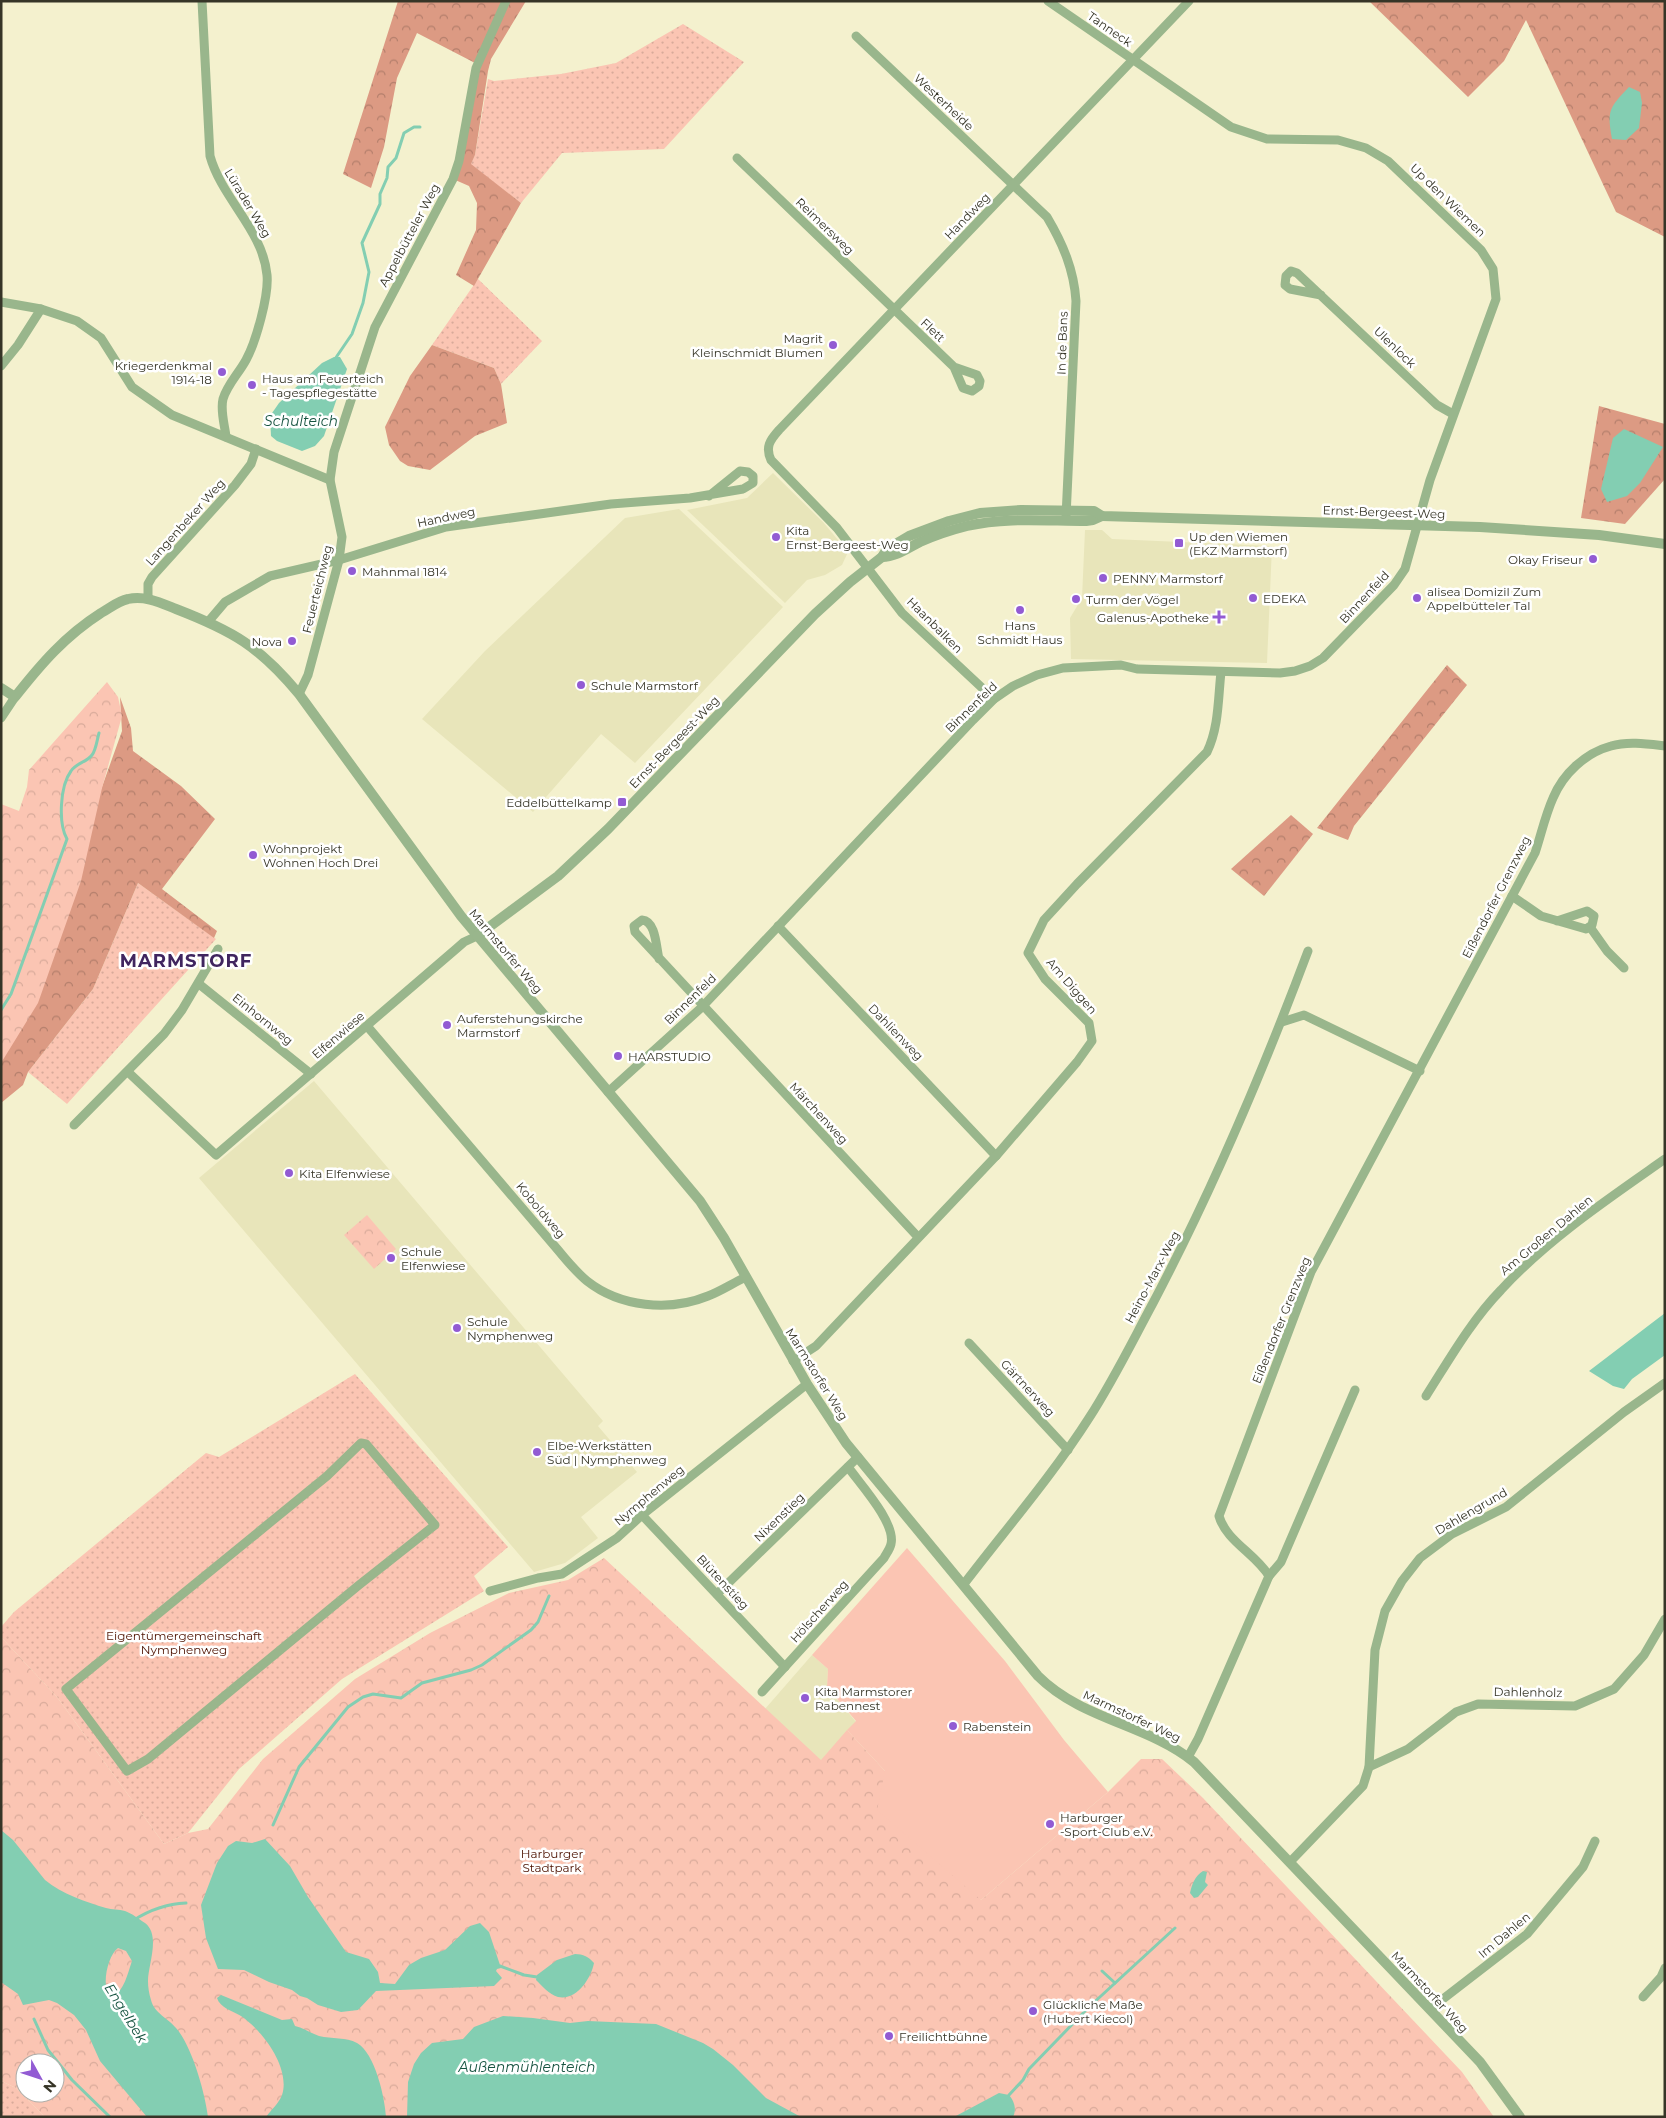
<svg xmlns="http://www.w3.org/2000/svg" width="1666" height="2118" font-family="Montserrat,sans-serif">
	<defs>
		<pattern id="grass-dots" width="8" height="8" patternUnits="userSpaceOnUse" patternTransform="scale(1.25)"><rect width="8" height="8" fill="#fbc5b3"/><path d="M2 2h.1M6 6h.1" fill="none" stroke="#d8aa9a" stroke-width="1.8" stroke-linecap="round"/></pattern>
		<pattern id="forest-crowns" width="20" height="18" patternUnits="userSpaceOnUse" patternTransform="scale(1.25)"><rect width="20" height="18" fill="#dc9a83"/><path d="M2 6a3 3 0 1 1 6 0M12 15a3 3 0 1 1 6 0" fill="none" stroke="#b37e6b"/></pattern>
		<pattern id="park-crowns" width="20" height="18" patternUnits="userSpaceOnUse" patternTransform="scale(1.25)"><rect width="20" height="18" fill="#fbc5b3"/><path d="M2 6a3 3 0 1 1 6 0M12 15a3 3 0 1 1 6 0" fill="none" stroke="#d8aa9a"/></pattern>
	</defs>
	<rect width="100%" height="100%" fill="#f4f1ce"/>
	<g fill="#e8e5ba">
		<path d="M773,473L823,522L848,552L842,565L825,575L807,580L785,603L687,510L747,498Z"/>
		<path d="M679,509L783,607L635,763L601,734L533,812L422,719L485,651L625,518Z"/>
		<path d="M1085,530H1102L1112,539L1272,546L1267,663L1071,659L1070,618L1082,598Z"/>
		<path d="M314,1081L603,1421L598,1426L637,1472L581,1517L598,1538L565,1563L534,1572L199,1178Z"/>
		<path d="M812,1655L828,1669L827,1687L856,1722L821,1761L765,1709Z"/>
	</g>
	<g fill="url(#grass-dots)">
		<path d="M683,24L744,62L664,149L562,153L521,203L470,165L475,155L488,79L494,81L561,74L616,63Z"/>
		<path d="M478,279L542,341L501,384L494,368L432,345Z"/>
		<path d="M138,883L216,939L67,1104L28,1072L93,989Z"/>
		<path d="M355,1374L508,1547L474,1576L484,1591L342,1679L239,1769L188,1833L164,1844L57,1697L1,1637V1627L14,1612L206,1453L219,1457Z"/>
		<path d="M1,2081L16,2088L45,2117H1Z"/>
	</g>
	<g fill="url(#forest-crowns)">
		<path d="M398,1H526L491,59L488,71L475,155L471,164L521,203L474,286L456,275L476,230L477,203L469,186L453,179L477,64L417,33L397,78L384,147L371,188L343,174Z"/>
		<path d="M1369,1H1665V237L1616,212L1526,20L1504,61L1468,97Z"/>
		<path d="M432,345L494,368L501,384L507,423L475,436L430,470L408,466L400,461L389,445L385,427L410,376Z"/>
		<path d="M1599,406L1665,424V479L1625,524L1581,518Z"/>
		<path d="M1447,665L1467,685L1354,826L1348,840L1317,828Z"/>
		<path d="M120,697L131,728L133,751L181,786L215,819L162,889L217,931L214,938L138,883L93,989L28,1072L23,1085L1,1103V1052L74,865L122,731Z"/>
		<path d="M1291,815L1313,834L1264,896L1231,869Z"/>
	</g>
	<g fill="url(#park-crowns)" fill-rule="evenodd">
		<path d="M107,682L118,697L122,716L102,788L81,881L38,1003L1,1063V804L19,811L27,787L29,770Z"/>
		<path d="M367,1215L396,1249L374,1269L344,1235Z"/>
		<path d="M604,1558L821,1760L847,1730L885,1771L981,1900L1108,1792L1141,1759H1162L1203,1798L1462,2072L1494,2117H45L16,2088L1,2081V1637L57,1697L164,1844L188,1833L208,1829L263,1759L355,1679L430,1633L509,1593L568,1580ZM25,2063H55V2093H25Z"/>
	</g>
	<path fill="#fbc5b3" d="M907,1548L1005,1661L1064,1740L1108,1792L981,1900L877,1810L885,1771L847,1730L856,1721L827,1687L828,1669L812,1655Z"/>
	<g fill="#83ceb2" fill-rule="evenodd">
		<path d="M1629,87L1640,92L1642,103L1639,128L1626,140L1612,139C1607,110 1609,108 1629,87Z"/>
		<path d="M334,357H340L347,369L324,436L315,446L302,451L277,441L271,436L270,416L279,403L322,363Z"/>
		<path d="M1624,429L1663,447L1640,483L1627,496L1607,502L1601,489L1613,438Z"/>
		<path d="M1665,1313V1355L1632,1379L1624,1389L1613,1386L1589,1371Z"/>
		<path d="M1,1830L13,1840L45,1880C62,1894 86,1902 106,1908C112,1910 119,1909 125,1911C131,1913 139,1919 145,1923C161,1935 148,1965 148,1981C148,1987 149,1994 151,2000C154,2013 168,2018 176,2028C192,2046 205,2093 208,2117H147L100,2061L86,2030L74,2015L57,2003L49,2000L23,2005L18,1994L1,1982ZM118,1948L126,1951L132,1961C127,1975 125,1989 112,1998C100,1990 107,1956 118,1948Z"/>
		<path d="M265,1839L290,1866L308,1897L346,1952L369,1959L378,1972L380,1983L395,1984L409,1965L421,1958L445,1950L470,1926L480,1923L489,1932L501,1968L497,1969L496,1971L502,1978L494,1986L376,1991L358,2010L341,2012L318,2005L307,1998L300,1996L292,1990L269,1982L244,1970L218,1969L206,1938L201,1905L217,1863L228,1846L236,1841L252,1843Z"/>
		<path d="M1203,1871L1207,1872L1205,1882L1208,1885L1198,1897L1194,1898L1190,1893C1192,1884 1195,1876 1203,1871Z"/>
		<path d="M575,1954C583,1954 589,1957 594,1963C591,1979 576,2001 558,1997C549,1994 542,1986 536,1980L537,1975L557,1960Z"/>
		<path d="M221,1995L282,2020L292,2019L295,2026C304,2028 310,2033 319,2036C332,2039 346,2037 357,2043C375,2053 385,2098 386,2117H266C271,2110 279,2103 282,2095C291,2068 262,2030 241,2016C233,2011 220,2008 217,1998Z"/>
		<path d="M503,2016L533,2018L570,2023L588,2021L656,2024L703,2043L713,2049L733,2065L766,2098L801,2117H407L408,2082L414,2064L421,2053L432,2043L463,2039L474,2027Z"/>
		<path d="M999,2093L1009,2095C1014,2101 1017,2109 1013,2117H954Z"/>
	</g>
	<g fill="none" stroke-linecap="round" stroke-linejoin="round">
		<g stroke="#83ceb2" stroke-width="3">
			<path d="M335,359L352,334L363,303L369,272L362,243L380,204V194L387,178L388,167L396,158L404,133L414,127H420"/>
			<path d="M1,1010L11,994L67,839C58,823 60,786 71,771C77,762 86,763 92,755C96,750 97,740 99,733"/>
			<path d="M273,1825L299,1767L348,1707L363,1697L373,1694L401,1698L422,1683L471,1670L482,1665L531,1630L538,1622L549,1596"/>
			<path d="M134,1920C151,1909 166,1904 186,1903"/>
			<path d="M500,1966L524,1975L537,1977"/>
			<path d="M1102,1971L1115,1983"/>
			<path d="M34,2019L48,2050L72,2080L110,2117"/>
			<path d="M1009,2095L1023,2080L1029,2069L1089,2007L1175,1928"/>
		</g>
		<g stroke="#99b68c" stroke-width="9">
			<path d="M202,1L210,156C222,199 263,230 267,275C269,295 256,342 246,360C239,373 227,385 223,399C220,411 225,426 226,437"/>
			<path d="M856,36L1047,217C1063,244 1074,270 1076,301L1066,517"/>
			<path d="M737,158L954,367L963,388L972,391L979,386L980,381L977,375L954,367"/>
			<path d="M1321,295L1290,289L1285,285L1286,276L1291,271L1297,273L1437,405L1453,414"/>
			<path d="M1,302L41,309L77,321L101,338L132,387L172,415L330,480"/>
			<path d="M1,366L18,345L41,309"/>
			<path d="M148,599V584L152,577L235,485L251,464L256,449"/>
			<path d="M208,622L225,602L270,576L339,560L446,527L611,504L690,498L743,489L753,483V476L748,472L740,471L709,496"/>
			<path d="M299,694L308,675L339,560L342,537L330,480L334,452L375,327L453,179L459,161L476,68L506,1"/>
			<path d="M994,699L902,613L837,528L771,460C765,447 770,440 779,430L1189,1"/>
			<path d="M1,718L15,697"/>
			<path d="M1512,896L1541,916L1586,929L1592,925L1594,916L1587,911L1557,921"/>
			<path d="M778,926L996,1156"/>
			<path d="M1590,927L1607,951L1624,968"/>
			<path d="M659,959C656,947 656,921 642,920L634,926L635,932L918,1237"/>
			<path d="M199,984L311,1074"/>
			<path d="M1282,1022L1304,1015L1420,1071"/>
			<path d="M367,1026L558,1250C567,1261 576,1272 587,1281C620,1307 669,1312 708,1296C721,1291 733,1283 746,1277"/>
			<path d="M128,1072L216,1155L456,949L464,942L477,936"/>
			<path d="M608,1092L702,1007L973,720L994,699L1013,686L1037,675L1063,668L1121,665L1137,669L1280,673L1295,671L1310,666L1323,658L1394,585L1405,569L1430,480L1496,299L1493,269L1481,250L1388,161L1366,148L1338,140L1267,139L1231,127L1048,1"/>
			<path d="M74,1125L164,1034L182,1010L218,949"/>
			<path d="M969,1343L1068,1450"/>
			<path d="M793,1361L816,1346L996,1156L1077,1062L1092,1041L1089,1023L1045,979L1028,953L1044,920L1077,884L1207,752C1219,727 1218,699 1221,672"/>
			<path d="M1426,1396C1449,1360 1471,1321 1501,1290C1548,1239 1608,1199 1665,1159"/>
			<path d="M361,1443L366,1444L435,1525L359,1585L148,1759L127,1771L66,1689L327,1476Z"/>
			<path d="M642,1515L785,1667"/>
			<path d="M1269,1576L1281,1562L1355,1390"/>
			<path d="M964,1584C1006,1529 1052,1476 1089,1418C1113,1381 1132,1342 1153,1303C1213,1189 1263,1071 1308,951"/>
			<path d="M490,1591L538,1578L562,1574L617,1538L642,1515L807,1384"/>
			<path d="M717,1594L858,1457"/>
			<path d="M762,1692L884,1558C886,1554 890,1549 891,1544C896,1523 861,1485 848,1467"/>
			<path d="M1188,1757L1198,1739L1269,1576C1256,1554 1226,1541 1219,1516L1311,1272L1535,853C1541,835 1545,816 1553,798C1563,774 1585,753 1611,746C1628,741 1648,744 1665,746"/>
			<path d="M1369,1767L1408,1749L1456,1712L1478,1704L1575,1706L1614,1689L1644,1655L1665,1619"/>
			<path d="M1290,1862L1363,1786L1369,1767L1375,1650L1385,1611L1402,1581L1420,1558L1452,1534L1506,1507L1624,1412L1665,1383"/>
			<path d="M1643,1997L1661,1977L1665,1968"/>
			<path d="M1430,2009L1527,1934L1583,1867L1595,1841"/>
		</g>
		<g stroke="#99b68c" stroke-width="10">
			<path d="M882,557C896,557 908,548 920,542C936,535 951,530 967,526C1006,517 1046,521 1086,521L1093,520L1102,516"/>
			<path d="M1,688L15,697C41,664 65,636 101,613C110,608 118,601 128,599C145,595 161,603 176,609C233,631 259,646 299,694L461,916L700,1201L724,1238L807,1384L846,1443L1038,1676C1082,1720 1147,1724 1194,1762L1480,2062L1520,2117"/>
			<path d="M477,936L558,876L608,829L815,614L850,582L882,557L887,549L909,536L949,521L980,513L1021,510L1094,511L1102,516L1480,527L1599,535L1665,544"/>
		</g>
	</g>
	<g fill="#925bd3" stroke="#fff" stroke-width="2">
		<circle cx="833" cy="345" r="5"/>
		<circle cx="222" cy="372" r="5"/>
		<circle cx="252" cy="385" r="5"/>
		<circle cx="776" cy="537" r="5"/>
		<rect x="1174" y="538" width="10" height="10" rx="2.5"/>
		<circle cx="1593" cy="559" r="5"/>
		<circle cx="352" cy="571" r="5"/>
		<circle cx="1103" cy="578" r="5"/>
		<circle cx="1253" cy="598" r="5"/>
		<circle cx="1417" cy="598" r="5"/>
		<circle cx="1076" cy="599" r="5"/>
		<circle cx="1020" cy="610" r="5"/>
		<path d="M1216.5 609.5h5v5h5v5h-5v5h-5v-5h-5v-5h5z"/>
		<circle cx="292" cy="641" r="5"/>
		<circle cx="581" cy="685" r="5"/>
		<rect x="617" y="797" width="10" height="10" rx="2.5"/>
		<circle cx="253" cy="855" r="5"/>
		<circle cx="447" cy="1025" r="5"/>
		<circle cx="618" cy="1056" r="5"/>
		<circle cx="289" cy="1173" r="5"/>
		<circle cx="391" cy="1258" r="5"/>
		<circle cx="457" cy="1328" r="5"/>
		<circle cx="537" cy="1452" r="5"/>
		<circle cx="805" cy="1698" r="5"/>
		<circle cx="953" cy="1726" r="5"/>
		<circle cx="1050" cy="1824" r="5"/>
		<circle cx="1033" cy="2011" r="5"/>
		<circle cx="889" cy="2036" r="5"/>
	</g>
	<g text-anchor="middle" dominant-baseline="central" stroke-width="5" stroke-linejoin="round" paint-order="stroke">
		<g font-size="12" fill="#363527" stroke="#fff">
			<text transform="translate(1110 29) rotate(35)">Tanneck</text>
			<text transform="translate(944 102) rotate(43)">Westerheide</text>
			<text transform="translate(1448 200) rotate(44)">Up den Wiemen</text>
			<text transform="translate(248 203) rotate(59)">Lürader Weg</text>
			<text transform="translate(967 216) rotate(-46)">Handweg</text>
			<text transform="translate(825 226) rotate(44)">Reimersweg</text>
			<text transform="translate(409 235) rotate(-62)">Appelbütteler Weg</text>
			<text transform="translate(933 330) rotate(43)">Flett</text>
			<text transform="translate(1062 343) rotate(-88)">In de Bans</text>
			<text transform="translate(1395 347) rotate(44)">Ulenlock</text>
			<text transform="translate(1384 512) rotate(2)">Ernst-Bergeest-Weg</text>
			<text transform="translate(446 517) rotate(-12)">Handweg</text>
			<text transform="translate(185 522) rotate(-48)">Langenbeker Weg</text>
			<text transform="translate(317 589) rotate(-76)">Feuerteichweg</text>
			<text transform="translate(1364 597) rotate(-47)">Binnenfeld</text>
			<text transform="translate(935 625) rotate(45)">Haanbalken</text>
			<text transform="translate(971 707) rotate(-44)">Binnenfeld</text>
			<text transform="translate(674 742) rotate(-46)">Ernst-Bergeest-Weg</text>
			<text transform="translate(1496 897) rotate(-63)">Eißendorfer Grenzweg</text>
			<text transform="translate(506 951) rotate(50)">Marmstorfer Weg</text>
			<text transform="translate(1072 986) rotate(49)">Am Diggen</text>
			<text transform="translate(690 999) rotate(-44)">Binnenfeld</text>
			<text transform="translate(263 1019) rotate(39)">Einhornweg</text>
			<text transform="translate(896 1032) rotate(46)">Dahlienweg</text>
			<text transform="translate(338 1035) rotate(-41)">Elfenwiese</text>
			<text transform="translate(819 1113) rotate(47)">Märchenweg</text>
			<text transform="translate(541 1210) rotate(50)">Koboldweg</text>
			<text transform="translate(1546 1235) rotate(-40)">Am Großen Dahlen</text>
			<text transform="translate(1152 1277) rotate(-62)">Heino-Marx-Weg</text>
			<text transform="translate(1281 1320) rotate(-68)">Eißendorfer Grenzweg</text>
			<text transform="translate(817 1374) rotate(58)">Marmstorfer Weg</text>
			<text transform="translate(1028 1388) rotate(47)">Gärtnerweg</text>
			<text transform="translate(649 1495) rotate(-40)">Nymphenweg</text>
			<text transform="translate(1471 1511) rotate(-30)">Dahlengrund</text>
			<text transform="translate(779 1517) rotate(-44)">Nixenstieg</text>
			<text transform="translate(723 1582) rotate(47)">Blütenstieg</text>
			<text transform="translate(819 1611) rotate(-48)">Hölscherweg</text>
			<text transform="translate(1528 1692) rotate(1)">Dahlenholz</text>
			<text transform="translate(1132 1716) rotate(25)">Marmstorfer Weg</text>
			<text transform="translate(1504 1935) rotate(-40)">Im Dahlen</text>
			<text transform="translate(1430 1992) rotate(47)">Marmstorfer Weg</text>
		</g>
		<g font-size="12" fill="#363527" stroke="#fff" text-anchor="start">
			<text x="823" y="338" text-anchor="end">Magrit<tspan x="823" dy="14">Kleinschmidt Blumen</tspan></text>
			<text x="212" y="365" text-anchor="end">Kriegerdenkmal<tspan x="212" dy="14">1914-18</tspan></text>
			<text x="262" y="378">Haus am Feuerteich<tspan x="262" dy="14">- Tagespflegestätte</tspan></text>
			<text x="786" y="530">Kita<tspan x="786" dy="14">Ernst-Bergeest-Weg</tspan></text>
			<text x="1189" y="536">Up den Wiemen<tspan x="1189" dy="14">(EKZ Marmstorf)</tspan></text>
			<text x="1583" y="559" text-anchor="end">Okay Friseur</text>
			<text x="362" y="571">Mahnmal 1814</text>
			<text x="1113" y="578">PENNY Marmstorf</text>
			<text x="1427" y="591">alisea Domizil Zum<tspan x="1427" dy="14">Appelbütteler Tal</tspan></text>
			<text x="1263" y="598">EDEKA</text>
			<text x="1086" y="599">Turm der Vögel</text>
			<text x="1209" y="617" text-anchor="end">Galenus-Apotheke</text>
			<text x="1020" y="625" text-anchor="middle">Hans<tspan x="1020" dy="14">Schmidt Haus</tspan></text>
			<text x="282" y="641" text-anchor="end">Nova</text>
			<text x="591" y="685">Schule Marmstorf</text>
			<text x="612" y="802" text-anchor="end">Eddelbüttelkamp</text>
			<text x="263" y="848">Wohnprojekt<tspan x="263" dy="14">Wohnen Hoch Drei</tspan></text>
			<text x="457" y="1018">Auferstehungskirche<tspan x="457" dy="14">Marmstorf</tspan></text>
			<text x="628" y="1056">HAARSTUDIO</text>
			<text x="299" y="1173">Kita Elfenwiese</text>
			<text x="401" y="1251">Schule<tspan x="401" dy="14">Elfenwiese</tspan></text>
			<text x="467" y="1321">Schule<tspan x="467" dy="14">Nymphenweg</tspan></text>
			<text x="547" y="1445">Elbe-Werkstätten<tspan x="547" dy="14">Süd | Nymphenweg</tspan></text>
			<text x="815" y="1691">Kita Marmstorer<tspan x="815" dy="14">Rabennest</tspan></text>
			<text x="963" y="1726">Rabenstein</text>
			<text x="1060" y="1817">Harburger<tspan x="1060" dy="14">-Sport-Club e.V.</tspan></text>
			<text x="1043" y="2004">Glückliche Maße<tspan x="1043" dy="14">(Hubert Kiecol)</tspan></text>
			<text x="899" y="2036">Freilichtbühne</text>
		</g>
		<g font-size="12" fill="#4d1200" stroke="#fff">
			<text x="184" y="1635">Eigentümergemeinschaft<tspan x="184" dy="14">Nymphenweg</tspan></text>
			<text x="552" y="1853">Harburger<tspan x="552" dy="14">Stadtpark</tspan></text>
		</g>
		<g font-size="14" font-style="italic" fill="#175441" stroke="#fff">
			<text x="301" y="421">Schulteich</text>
			<text transform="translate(126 2013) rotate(58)">Engelbek</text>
			<text x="527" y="2067">Außenmühlenteich</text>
		</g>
		<g font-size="18" font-weight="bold" letter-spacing="1" fill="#40255f" stroke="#fff">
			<text x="186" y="961">MARMSTORF</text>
		</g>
	</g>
	<rect width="1666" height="2118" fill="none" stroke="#363527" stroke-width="5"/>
	<g transform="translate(40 2078) rotate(130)"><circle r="24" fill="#ffffff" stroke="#afaea9"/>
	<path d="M0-4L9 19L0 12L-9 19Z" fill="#925bd3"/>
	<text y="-8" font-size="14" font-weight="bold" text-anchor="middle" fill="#363527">N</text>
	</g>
</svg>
